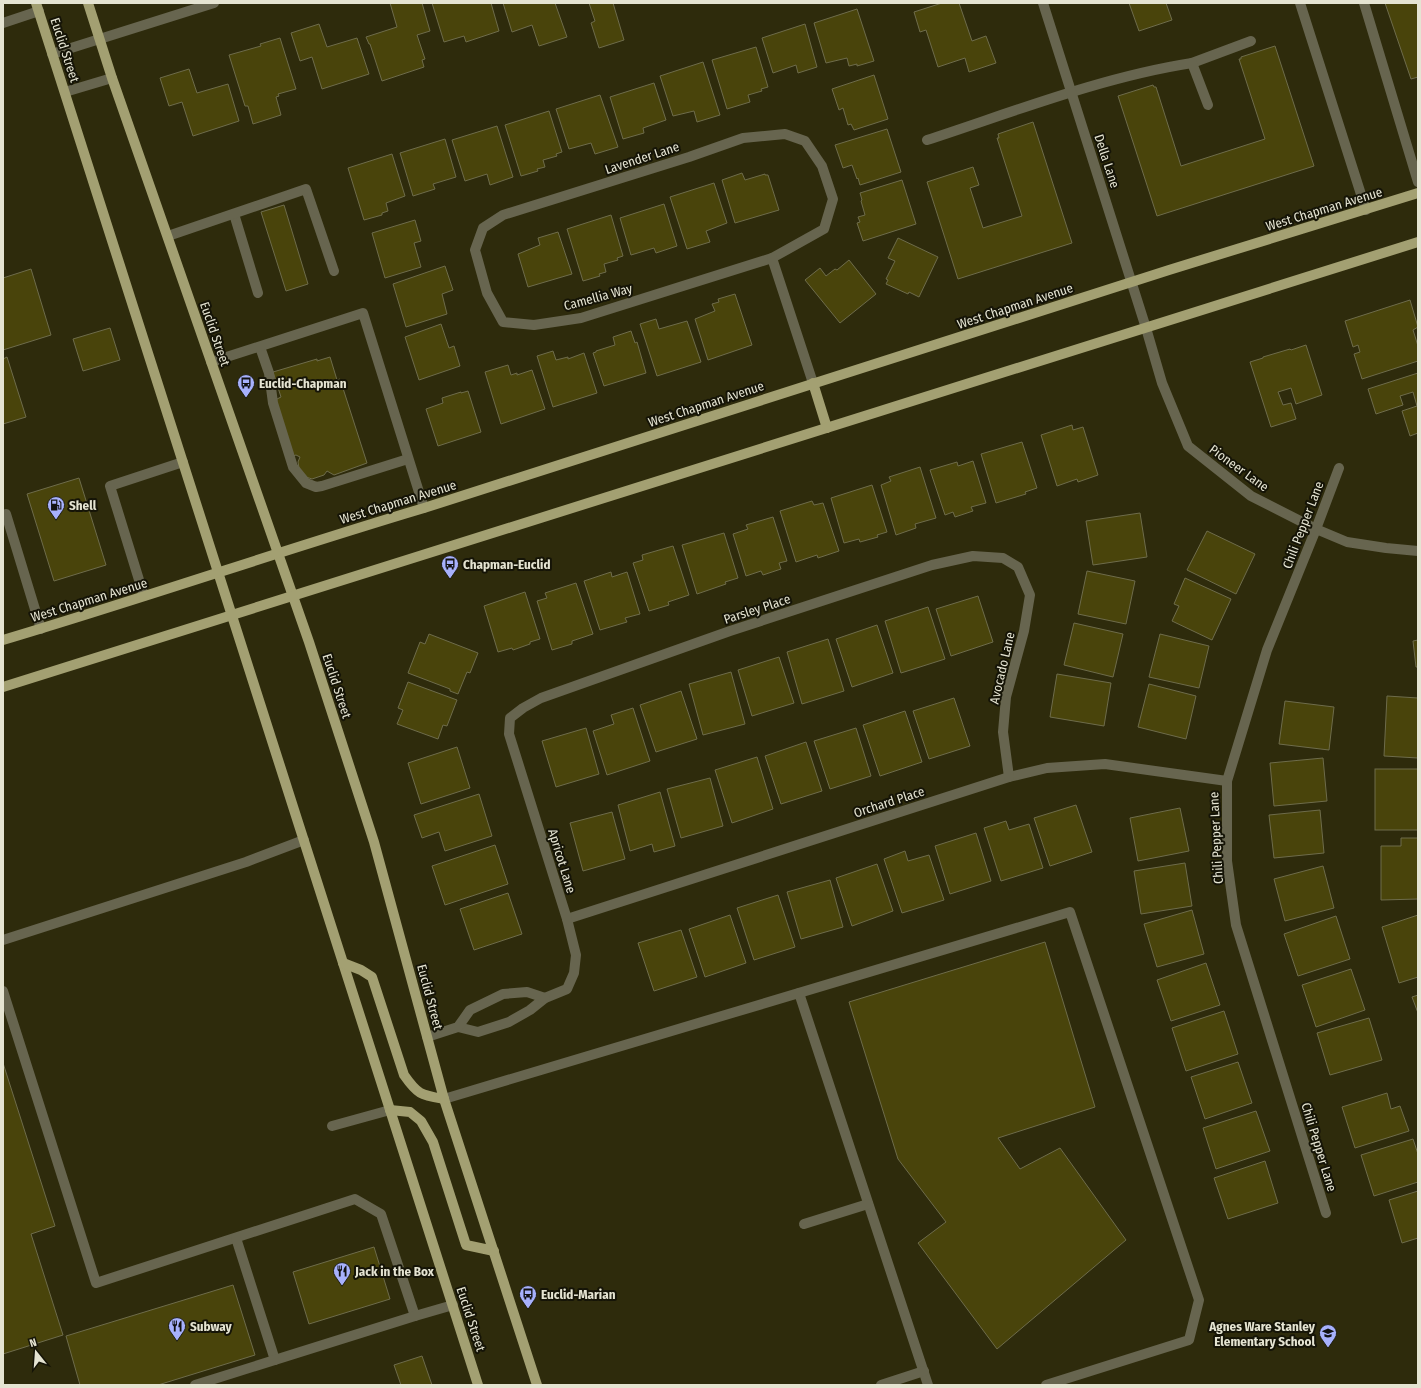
<svg xmlns="http://www.w3.org/2000/svg" width="1421" height="1388" font-family="'Fira Sans Condensed',sans-serif">
	<rect width="100%" height="100%" fill="#2e2b0c"/>
	<g fill="#49440b" stroke="#6e6c4b">
		<path d="M390,3H422L430,31L417,35L425,59L422,60L424,67L382,81L370,44H369L366,37L397,27Z"/>
		<path d="M432,3H491L499,31L466,42L464,36L444,42Z"/>
		<path d="M503,3H555L567,37L539,46L532,25L512,32Z"/>
		<path d="M589,3H613L624,40L599,48L591,23L595,21Z"/>
		<path d="M942,3H959L972,41L986,36L996,63L969,72L965,58L938,67L926,30L920,32L914,12Z"/>
		<path d="M1129,3H1166L1172,20L1139,31Z"/>
		<path d="M1385,3H1418V77L1411,79Z"/>
		<path d="M857,9L874,61L857,66V64L849,66L847,58L826,63L814,23Z"/>
		<path d="M319,24L327,47L357,38L369,74L322,89L312,57L300,61L291,33Z"/>
		<path d="M805,24L817,67L798,73L796,65L773,73L762,38Z"/>
		<path d="M280,38L296,89L278,94L279,96L276,97L281,115L253,124L248,106H245L229,55L261,46L260,44Z"/>
		<path d="M1275,46L1314,166L1157,216L1118,96L1153,85L1154,87H1156L1181,166L1265,139L1239,59H1241V57Z"/>
		<path d="M756,47L768,87L761,89L762,91L748,95L750,102L727,109L712,60Z"/>
		<path d="M703,62L720,115L697,122L694,111L673,116L660,76Z"/>
		<path d="M189,69L197,93L228,84L239,121L193,136L182,102L169,106L160,78Z"/>
		<path d="M874,75L888,119L854,130L851,124L848,125L843,108L839,110L832,89Z"/>
		<path d="M654,83L666,120L643,128L644,133L623,139L610,97Z"/>
		<path d="M600,95L618,147L595,154L591,143L569,149L556,109Z"/>
		<path d="M549,111L562,152L556,154L557,156L543,160L545,167L537,169L538,171L521,176L505,125Z"/>
		<path d="M1033,122L1072,243L958,279L927,182L973,167L979,185L970,188L983,228L1022,216L997,138H999L998,134Z"/>
		<path d="M497,126L513,177L490,185L487,174L465,181L452,140Z"/>
		<path d="M887,129L901,172L860,185L858,178L857,179L852,165L843,168L835,145Z"/>
		<path d="M445,139L456,177L433,184L435,189L413,196L400,153Z"/>
		<path d="M392,154L405,196L386,203L388,211L382,213V215L364,220L348,168Z"/>
		<path d="M742,173L745,180L765,174V175H768L779,210L735,223L722,180Z"/>
		<path d="M902,180L916,224L863,241L857,223L860,222L858,217L865,215L861,201L862,200L860,193Z"/>
		<path d="M714,183L727,223L706,231L710,242L687,249L670,197Z"/>
		<path d="M664,204L677,246L656,253L654,248L631,255L620,218Z"/>
		<path d="M284,205L308,284L286,291L261,212Z"/>
		<path d="M611,215L623,256L617,258L618,260L604,264L606,272L599,274L600,276L583,281L567,229Z"/>
		<path d="M415,220L421,241L414,243L421,267L385,278L372,233Z"/>
		<path d="M558,232L572,274L528,287L518,254L540,245L538,238Z"/>
		<path d="M898,238L938,257L919,297L909,292L908,294L886,284L888,280L886,279L895,261L888,258Z"/>
		<path d="M849,260L876,294L840,323L805,280L820,268L826,276L835,269L837,270Z"/>
		<path d="M445,266L453,290L442,294L447,314L406,327L393,284Z"/>
		<path d="M31,269L51,335L3,350V278Z"/>
		<path d="M735,294L752,345L708,360L695,319L715,311L712,304L719,302L718,299Z"/>
		<path d="M1410,300L1418,327L1413,330L1418,346V361L1362,379L1354,354L1360,352L1358,345L1353,347L1345,321Z"/>
		<path d="M656,319L659,329L687,321L701,362L657,376L640,324Z"/>
		<path d="M441,324L449,348L454,346L460,366L419,380L405,337Z"/>
		<path d="M110,328L120,360L83,371L73,339Z"/>
		<path d="M631,331L635,343L637,342L646,373L604,386L593,353L596,352V351L615,345L613,337Z"/>
		<path d="M1306,345L1322,395L1296,404L1291,388L1278,392L1283,405L1291,403L1296,419L1271,427L1250,362L1263,358V357L1290,349L1291,350Z"/>
		<path d="M553,351L556,360L568,357V359L584,353L597,393L553,407L537,356Z"/>
		<path d="M7,357L26,417L3,424V359Z"/>
		<path d="M330,357L337,380L340,379L367,463L334,475L327,471L324,475L312,479L306,477L299,468L298,462L300,457L296,455L293,456L275,400L281,397L273,372L317,359V361Z"/>
		<path d="M508,365L511,375L517,373V375L532,370L545,409L501,424L485,372Z"/>
		<path d="M1418,373V433L1410,436L1402,411L1417,406L1413,392L1400,396L1403,405L1376,414L1368,389Z"/>
		<path d="M468,391L481,432L438,446L426,409L443,403L442,398L461,392V393Z"/>
		<path d="M1072,425L1073,430L1083,427L1098,475L1078,482L1077,479L1057,486L1041,435Z"/>
		<path d="M1022,442L1037,488L1025,492L1026,494L996,503L981,454Z"/>
		<path d="M973,461L986,503L971,507L973,511L955,517L953,512L945,515L930,470L957,462L958,466Z"/>
		<path d="M920,467L936,518L915,524L916,528L896,535L881,485L891,481L889,477Z"/>
		<path d="M79,478L106,565L54,581L27,494Z"/>
		<path d="M872,485L887,532L877,535L878,537L860,542L859,539L844,543L831,498Z"/>
		<path d="M812,501L814,505L823,503L839,551L818,558L817,555L796,562L780,511Z"/>
		<path d="M1140,513L1147,557L1093,565L1086,521Z"/>
		<path d="M773,517L787,561L779,563L781,569L763,575L761,571L746,576L733,534L748,529L746,525Z"/>
		<path d="M1207,531L1255,554L1236,594L1187,570Z"/>
		<path d="M724,533L738,578L725,582L726,584L697,594L682,545Z"/>
		<path d="M673,546L689,595L668,602L669,605L649,611L633,563L643,560L642,555Z"/>
		<path d="M1087,571L1135,581L1126,624L1078,614Z"/>
		<path d="M611,572L612,577L627,572L640,614L625,618L627,622L600,630L584,581Z"/>
		<path d="M1185,578L1231,599L1212,640L1172,621L1179,606L1174,604Z"/>
		<path d="M576,583L593,634L572,641V644L552,650L537,601L547,598L545,593Z"/>
		<path d="M525,592L540,639L530,642V644L513,650L512,648L498,652L484,606Z"/>
		<path d="M978,596L993,642L951,656L936,609Z"/>
		<path d="M928,607L945,659L901,673L885,621Z"/>
		<path d="M1074,623L1123,634L1113,677L1064,665Z"/>
		<path d="M877,625L893,673L852,687L836,639Z"/>
		<path d="M429,634L478,653L470,673L467,672L458,694L450,691V689L408,673L420,642L425,644Z"/>
		<path d="M1160,634L1209,646L1199,688L1149,677Z"/>
		<path d="M828,639L844,691L802,704L787,652Z"/>
		<path d="M1418,640V667H1416L1413,641Z"/>
		<path d="M779,657L794,703L752,716L738,670Z"/>
		<path d="M731,672L745,724L703,735L689,684Z"/>
		<path d="M1057,674L1111,683L1104,726L1050,717Z"/>
		<path d="M408,682L457,700L447,726L443,725L438,739L397,724L403,710L398,708Z"/>
		<path d="M1149,684L1196,696L1186,739L1138,727Z"/>
		<path d="M681,691L697,739L656,752L640,705Z"/>
		<path d="M1387,696L1418,698V758L1384,756Z"/>
		<path d="M954,698L970,746L929,759L913,711Z"/>
		<path d="M1285,701L1334,707L1329,750L1279,744Z"/>
		<path d="M633,708L650,761L607,775L593,731L614,724L611,715Z"/>
		<path d="M905,711L922,762L880,776L863,725Z"/>
		<path d="M586,728L599,774L556,787L542,741Z"/>
		<path d="M856,728L871,776L830,789L814,741Z"/>
		<path d="M806,742L822,791L781,804L765,756Z"/>
		<path d="M457,747L470,788L421,804L408,763Z"/>
		<path d="M757,757L773,809L732,823L715,770Z"/>
		<path d="M1323,758L1327,801L1274,806L1270,763Z"/>
		<rect x="1375" y="769" width="43" height="61"/>
		<path d="M710,778L723,826L681,838L667,789Z"/>
		<path d="M660,792L675,846L654,852L652,844L630,851L618,805Z"/>
		<path d="M479,794L492,836L445,851L439,832L422,838L414,815Z"/>
		<path d="M1076,805L1092,852L1050,866L1034,818Z"/>
		<path d="M1180,808L1189,851L1138,861L1130,818Z"/>
		<path d="M1320,810L1324,853L1274,858L1269,815Z"/>
		<path d="M612,812L625,859L583,871L570,823Z"/>
		<path d="M1006,821L1009,830L1029,824L1043,868L1001,881L984,828Z"/>
		<path d="M976,833L991,881L950,894L935,846Z"/>
		<path d="M1401,838H1418V899L1381,900V846H1401Z"/>
		<path d="M495,845L508,884L445,905L432,866Z"/>
		<path d="M905,851L908,861L929,855L944,900L902,913L884,859Z"/>
		<path d="M1185,863L1192,906L1141,914L1134,871Z"/>
		<path d="M877,864L893,911L852,926L836,878Z"/>
		<path d="M1323,866L1334,908L1285,921L1274,879Z"/>
		<path d="M830,880L843,927L801,939L787,892Z"/>
		<path d="M508,893L522,934L474,950L460,909Z"/>
		<path d="M778,895L795,947L754,960L737,908Z"/>
		<path d="M1192,910L1204,954L1157,967L1144,924Z"/>
		<path d="M730,915L746,963L705,977L689,929Z"/>
		<path d="M1418,915V977L1399,983L1382,927Z"/>
		<path d="M1336,916L1350,959L1298,976L1284,934Z"/>
		<path d="M681,930L697,977L654,991L638,943Z"/>
		<path d="M1045,942L1095,1107L998,1138L1020,1169L1060,1148L1126,1240L997,1349L918,1243L946,1222L898,1159L849,1002Z"/>
		<path d="M1206,963L1220,1005L1171,1021L1157,980Z"/>
		<path d="M1351,969L1365,1010L1316,1027L1302,985Z"/>
		<path d="M1418,995V1013L1412,997Z"/>
		<path d="M1224,1011L1238,1054L1186,1071L1172,1028Z"/>
		<path d="M1369,1018L1382,1060L1330,1075L1317,1033Z"/>
		<path d="M1238,1062L1252,1103L1205,1119L1191,1077Z"/>
		<path d="M3,1063L55,1226L31,1234L63,1335L3,1354Z"/>
		<path d="M1387,1093L1391,1109L1400,1106L1409,1131L1355,1148L1342,1107Z"/>
		<path d="M1256,1111L1270,1151L1216,1169L1203,1128Z"/>
		<path d="M1413,1139L1418,1154V1182L1374,1196L1361,1155Z"/>
		<path d="M1265,1161L1278,1203L1228,1219L1214,1178Z"/>
		<path d="M1418,1191V1238L1402,1243L1389,1200Z"/>
		<path d="M374,1247L390,1299L309,1324L293,1272Z"/>
		<path d="M233,1285L255,1355L158,1385H80L66,1336Z"/>
		<path d="M422,1356L432,1385H401L394,1365Z"/>
	</g>
	<g fill="none" stroke-linecap="round" stroke-linejoin="round">
		<g stroke="#67654f" stroke-width="10">
			<path d="M1300,3L1366,210"/>
			<path d="M1364,3L1418,182"/>
			<path d="M1192,63L1251,41"/>
			<path d="M65,92L112,78"/>
			<path d="M927,140C1013,112 1102,77 1192,63L1208,105"/>
			<path d="M234,214L258,293"/>
			<path d="M168,236L306,189L334,271"/>
			<path d="M260,347L269,373L273,403L293,467L306,483L316,487L322,486L408,459"/>
			<path d="M211,362L363,313L424,508"/>
			<path d="M6,514L41,629"/>
			<path d="M144,596L110,486L183,462"/>
			<path d="M3,940L246,862L304,840"/>
			<path d="M3,991L96,1283L355,1199L381,1214L415,1316"/>
			<path d="M799,993L928,1385"/>
			<path d="M444,1099L1070,912L1199,1300L1189,1340L1046,1385"/>
			<path d="M332,1126L390,1110"/>
			<path d="M804,1224L868,1204"/>
			<path d="M236,1238L275,1360"/>
			<path d="M195,1385L415,1316L453,1305"/>
			<path d="M881,1385L924,1371"/>
		</g>
		<g stroke="#67654f" stroke-width="10">
			<path d="M1043,3L1146,328L1162,383L1188,446L1251,496L1316,529L1347,542L1386,548L1418,551"/>
			<path d="M3,23L39,11"/>
			<path d="M52,54L214,3"/>
			<path d="M785,134L805,141L822,166L833,199L824,229L772,258L581,318L534,325L503,322L487,293L475,250L483,228L503,215L689,157L743,138Z"/>
			<path d="M772,258L813,383"/>
			<path d="M567,919L1009,777L1047,768L1105,764L1227,781"/>
			<path d="M458,1027L478,1032L509,1022L530,1010L545,998L567,989L574,973L576,955L567,919L509,734L510,718L523,708L541,698L730,631L932,565L973,556L1003,558L1018,567L1030,595L1024,631L1006,697L1003,732L1009,777"/>
			<path d="M427,1037L458,1027L470,1010L503,994L527,992L545,998"/>
			<path d="M1326,1213L1236,925L1227,861V781L1267,650L1316,529L1339,468"/>
		</g>
		<g stroke="#a3a072" stroke-width="10">
			<path d="M36,3L478,1385"/>
			<path d="M88,3L112,78L309,642L374,842L444,1099L537,1385"/>
			<path d="M813,383L827,428"/>
			<path d="M3,640C144,598 283,550 424,508L1169,270L1418,193"/>
			<path d="M3,687L1418,242"/>
			<path d="M343,963L361,970L372,977L404,1075C418,1095 421,1095 444,1099"/>
			<path d="M390,1110L410,1112L421,1121L433,1142L466,1245L494,1251"/>
		</g>
	</g>
	<defs>
		<g id="bus-pin" transform="scale(0.9)"><path d="M0 17L-7.5 6A9.5 9.5 0 1 1 7.5 6Z" fill="#a7b1fc" stroke="#151407"/><path d="M-5-6H5V4H4V6H2V4H-2V6H-4V4H-5ZM-3.5-4V0h7V-4ZM-3.5 1.2v1.5H-2V1.2ZM2 1.2v1.5H3.5V1.2Z" fill="#111"/></g>
		<g id="fuel-pin" transform="scale(0.9)"><path d="M0 17L-7.5 6A9.5 9.5 0 1 1 7.5 6Z" fill="#a7b1fc" stroke="#151407"/><path d="M-5.5-6h7V0h2V4h1.3V-2.5L3-4.5l.8-.8L6-3V5H2.5V1h-1V6h-7ZM-4.2-4.7v3.2H.2V-4.7Z" fill="#111"/></g>
		<g id="restaurant-pin" transform="scale(0.9)"><path d="M0 17L-7.5 6A9.5 9.5 0 1 1 7.5 6Z" fill="#a7b1fc" stroke="#151407"/><path d="M-5-6h1v4h1v-4h1v4h1v-4h1v5L-1.5 .5V6h-2V.5L-5-1ZM5-6V6H3V1.5H1.5Q1.5-4 5-6Z" fill="#111"/></g>
		<g id="school-pin" transform="scale(0.9)"><path d="M0 17L-7.5 6A9.5 9.5 0 1 1 7.5 6Z" fill="#a7b1fc" stroke="#151407"/><path d="M0-5L7-2L0 1L-7-2ZM-4 1L0 2.5L4 1V4Q0 6-4 4Z" fill="#111"/></g>
	</defs>
	<g fill-rule="evenodd">
		<use href="#bus-pin" x="246" y="383"/>
		<use href="#fuel-pin" x="56" y="505"/>
		<use href="#bus-pin" x="450" y="564"/>
		<use href="#restaurant-pin" x="342" y="1271"/>
		<use href="#bus-pin" x="528" y="1294"/>
		<use href="#restaurant-pin" x="177" y="1326"/>
		<use href="#school-pin" x="1328" y="1333"/>
	</g>
	<g text-anchor="middle" dominant-baseline="central" stroke-width="4" stroke-linejoin="round" paint-order="stroke">
		<g font-size="13" fill="#e5e4d2" stroke="#151407">
			<text transform="translate(65 50) rotate(72)">Euclid Street</text>
			<text transform="translate(642 158) rotate(-18)">Lavender Lane</text>
			<text transform="translate(1107 161) rotate(72)">Della Lane</text>
			<text transform="translate(1324 209) rotate(-17)">West Chapman Avenue</text>
			<text transform="translate(598 297) rotate(-15)">Camellia Way</text>
			<text transform="translate(1015 306) rotate(-18)">West Chapman Avenue</text>
			<text transform="translate(215 334) rotate(71)">Euclid Street</text>
			<text transform="translate(706 404) rotate(-18)">West Chapman Avenue</text>
			<text transform="translate(1239 468) rotate(36)">Pioneer Lane</text>
			<text transform="translate(398 502) rotate(-17)">West Chapman Avenue</text>
			<text transform="translate(1303 525) rotate(-69)">Chili Pepper Lane</text>
			<text transform="translate(89 600) rotate(-17)">West Chapman Avenue</text>
			<text transform="translate(757 609) rotate(-18)">Parsley Place</text>
			<text transform="translate(1002 668) rotate(-77)">Avocado Lane</text>
			<text transform="translate(337 686) rotate(72)">Euclid Street</text>
			<text transform="translate(889 802) rotate(-18)">Orchard Place</text>
			<text transform="translate(1216 838) rotate(-93)">Chili Pepper Lane</text>
			<text transform="translate(562 861) rotate(73)">Apricot Lane</text>
			<text transform="translate(430 997) rotate(75)">Euclid Street</text>
			<text transform="translate(1319 1147) rotate(73)">Chili Pepper Lane</text>
			<text transform="translate(471 1319) rotate(72)">Euclid Street</text>
		</g>
		<g font-size="13" font-weight="bold" fill="#e5e4d2" stroke="#151407" text-anchor="start">
			<text x="259" y="383">Euclid-Chapman</text>
			<text x="69" y="505">Shell</text>
			<text x="463" y="564">Chapman-Euclid</text>
			<text x="355" y="1271">Jack in the Box</text>
			<text x="541" y="1294">Euclid-Marian</text>
			<text x="190" y="1326">Subway</text>
			<text x="1315" y="1326" text-anchor="end">Agnes Ware Stanley<tspan x="1315" dy="15">Elementary School</tspan></text>
		</g>
	</g>
	<rect width="1421" height="1388" fill="none" stroke="#e5e4d2" stroke-width="8"/>
	<g transform="translate(36 1352) rotate(343)" stroke="#151407" stroke-width="3" paint-order="stroke">
	<path d="M0-3L7 15L0 10L-7 15Z" fill="#e5e4d2"/>
	<text y="-6" font-size="11" font-weight="bold" text-anchor="middle" fill="#e5e4d2">N</text>
	</g>
</svg>
